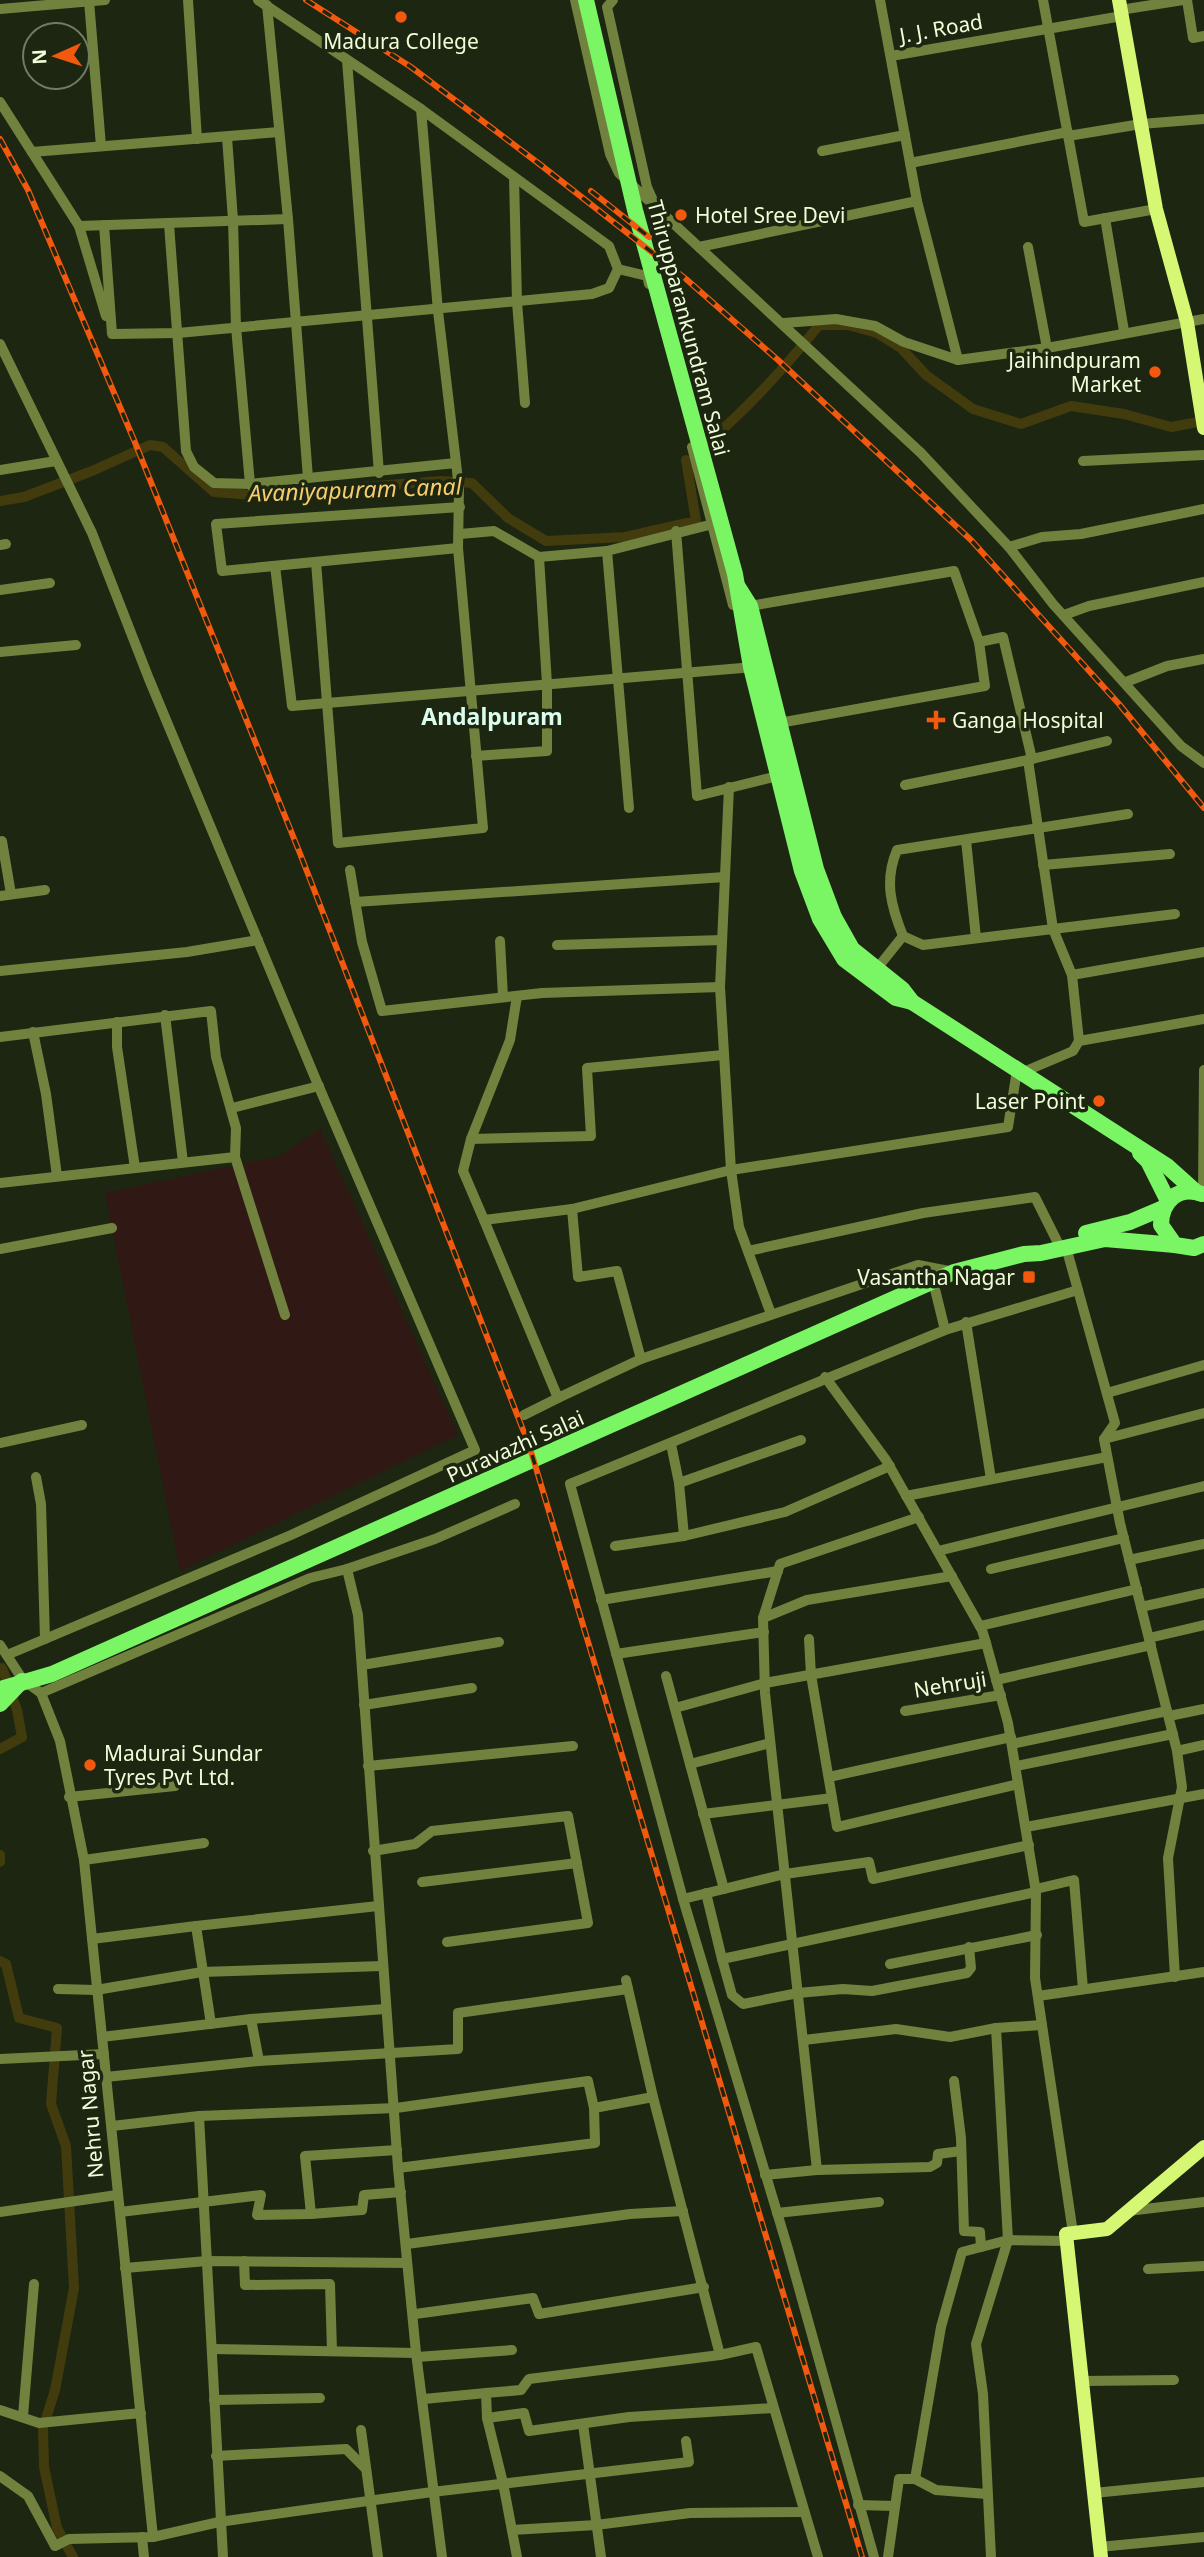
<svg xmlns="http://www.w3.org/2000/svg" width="1204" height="2557" font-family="'Noto Sans',sans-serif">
	<rect width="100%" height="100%" fill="#1d2611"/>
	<path fill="#301914" d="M320,1128L458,1435L180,1571L105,1193L280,1156Z"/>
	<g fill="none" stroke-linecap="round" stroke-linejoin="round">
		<g stroke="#423b0d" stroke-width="10">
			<path d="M701,448C746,411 783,370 819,325H848L877,333L901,348L926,375L973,409L1021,424L1071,406L1124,414L1171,427L1204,421"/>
			<path d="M0,501L24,497L92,471L150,445L163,447L214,492L254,495L441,481L472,483L508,518L546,541L625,537L696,521L686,460"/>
			<path d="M0,1749L22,1737L17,1710L2,1668"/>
			<path d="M0,1855V1862"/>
			<path d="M0,1961L6,1964L19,2018L57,2028L51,2104L66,2146L74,2288L55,2390L43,2428L44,2467L57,2528L73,2557"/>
		</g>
		<g stroke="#70823e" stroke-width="10">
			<path d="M188,0L197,139"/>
			<path d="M575,0L610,154L619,173L921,453L1009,547L1053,604L1181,746L1204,763"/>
			<path d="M613,0L607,7L647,187L655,205"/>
			<path d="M880,0L917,201L958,360L1047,348L1204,319"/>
			<path d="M1043,0L1084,222L1156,209"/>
			<path d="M1187,0L1193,38L1204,36"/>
			<path d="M89,1L101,146"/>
			<path d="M267,5L288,219L308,478"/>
			<path d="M0,9L105,0"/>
			<path d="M1120,10L1183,0"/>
			<path d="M891,56L1122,16"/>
			<path d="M347,60L379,473"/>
			<path d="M0,102L79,226L106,316"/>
			<path d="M1068,136L1141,124L1204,119"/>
			<path d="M227,137L233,220L236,327L250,484L258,494"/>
			<path d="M822,151L905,135"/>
			<path d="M32,152L279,132"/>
			<path d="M910,163L1068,132"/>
			<path d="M514,177L517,302L525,403"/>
			<path d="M1105,218L1124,331"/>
			<path d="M169,224L186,451L194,467L214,483L250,484L456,463"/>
			<path d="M104,225L112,334L178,333L592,294L609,288L618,269L609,246L421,109L258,0"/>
			<path d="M79,226L288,219"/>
			<path d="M699,247L917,201"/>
			<path d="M1028,247L1047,348"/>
			<path d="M618,269L647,276L649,284"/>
			<path d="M784,323L836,319L875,326L904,342L958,360"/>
			<path d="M0,344L92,533L149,679L316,1080L475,1450L291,1535L45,1639"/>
			<path d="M692,447L733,605"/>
			<path d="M1083,461L1204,455"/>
			<path d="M0,470L56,461"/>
			<path d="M676,531L697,796L782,775"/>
			<path d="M460,534L494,531L539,557L607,551L713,524"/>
			<path d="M0,545L6,544"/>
			<path d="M1009,547L1042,537L1081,534L1204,509"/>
			<path d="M458,548L222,571L216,524L460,507"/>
			<path d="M607,551L629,808"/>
			<path d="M316,562L338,843L483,828L458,548L459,488L438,311L421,109"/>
			<path d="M275,566L292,706L754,667"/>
			<path d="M0,590L50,583"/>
			<path d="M750,606L954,571L979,642L1003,637L1032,759"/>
			<path d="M1064,615L1089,606L1204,582"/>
			<path d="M0,652L76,645"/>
			<path d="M1126,682L1167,666L1204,659"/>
			<path d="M779,723L985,686L979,642"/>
			<path d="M476,756L547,751V684L539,557"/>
			<path d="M1032,759L1107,741"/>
			<path d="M905,785L1028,760"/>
			<path d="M729,787L720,987L731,1170L739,1227L771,1314"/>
			<path d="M966,840L976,938"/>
			<path d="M2,841L11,894"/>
			<path d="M1043,865L1170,854"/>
			<path d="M350,870L362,942L382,1011L542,993L720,987"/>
			<path d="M0,896L45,890"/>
			<path d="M355,902L725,877"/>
			<path d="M903,936C891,906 884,881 897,850L1128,814"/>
			<path d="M500,941L503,997"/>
			<path d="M557,945L722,940"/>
			<path d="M0,971L187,952L258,940"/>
			<path d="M875,971L903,936L923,945L1053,929L1028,760L1032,759"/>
			<path d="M1072,975L1053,929L1175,914"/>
			<path d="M165,1015L183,1162"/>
			<path d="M117,1022V1047L135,1168"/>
			<path d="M33,1032L46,1094L57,1176"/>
			<path d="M0,1037L211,1011L216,1057L236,1128L235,1157"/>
			<path d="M1079,1041L1072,975L1204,952"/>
			<path d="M1021,1073L1073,1051L1079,1041L1204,1019"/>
			<path d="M232,1108L319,1086"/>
			<path d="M471,1139L591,1136L587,1068L723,1055"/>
			<path d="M0,1183L235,1157L285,1315"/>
			<path d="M1203,1195L1204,1070"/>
			<path d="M572,1209L578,1277L617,1271L641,1359L918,1265L954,1272"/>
			<path d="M484,1220L463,1171L471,1139L510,1040L517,996"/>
			<path d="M0,1249L112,1228"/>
			<path d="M748,1251L923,1213L1035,1197L1057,1241"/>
			<path d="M933,1281L945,1330"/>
			<path d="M966,1322L991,1479"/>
			<path d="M641,1359L558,1398L484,1220L572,1209L731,1170L1008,1127L1017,1070"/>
			<path d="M825,1377L886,1460L982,1630L986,1643L1008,1723L1036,1892L1035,1978L1073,2233"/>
			<path d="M1107,1393L1204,1365"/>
			<path d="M524,1415L558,1398"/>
			<path d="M1104,1439L1204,1413"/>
			<path d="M0,1443L82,1425"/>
			<path d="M671,1444L679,1483L684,1536"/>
			<path d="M679,1483L801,1440"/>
			<path d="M906,1496L1107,1457"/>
			<path d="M615,1546L684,1536L785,1512L890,1466"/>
			<path d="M938,1551L1204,1486"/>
			<path d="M1129,1560L1204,1544"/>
			<path d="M347,1569L435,1539L515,1504"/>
			<path d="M991,1569L1124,1538"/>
			<path d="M601,1600L778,1571"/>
			<path d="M1141,1607L1204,1593"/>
			<path d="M763,1618L807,1600L952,1576"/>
			<path d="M980,1626L1137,1589"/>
			<path d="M1149,1638L1204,1625"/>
			<path d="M809,1639L811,1675L837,1827L1018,1784"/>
			<path d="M0,1645L23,1680L41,1693"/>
			<path d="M616,1654L764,1632"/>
			<path d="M7,1655L45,1639L41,1504L36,1477"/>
			<path d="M362,1665L499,1642"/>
			<path d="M666,1676L724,1889"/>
			<path d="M996,1680L1151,1645"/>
			<path d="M41,1693L310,1578L347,1569L358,1615L398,2168L416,2353L442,2557"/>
			<path d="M41,1693L60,1741L84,1860L153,2537"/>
			<path d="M364,1705L472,1688"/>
			<path d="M675,1708L765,1683L986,1643"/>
			<path d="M905,1711L1001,1695"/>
			<path d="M1167,1711L1177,1751L1204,1745"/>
			<path d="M1169,1716L1204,1709"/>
			<path d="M1012,1744L1167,1711L1120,1523L1104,1439L1115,1423L1066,1247"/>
			<path d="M690,1764L770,1743"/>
			<path d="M368,1766L573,1746"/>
			<path d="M1016,1766L1173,1734"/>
			<path d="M829,1777L1011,1737"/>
			<path d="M69,1797L175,1786"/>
			<path d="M703,1814L832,1798"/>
			<path d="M1026,1827L1204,1794"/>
			<path d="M373,1851L415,1844L432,1831L568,1816L588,1923L447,1942"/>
			<path d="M84,1860L204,1843"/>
			<path d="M422,1882L577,1863"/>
			<path d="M1036,1889L1074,1880L1083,1989"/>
			<path d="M706,1893L722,1959"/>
			<path d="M683,1899L785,1874L869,1862L873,1879L1029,1845"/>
			<path d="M92,1939L196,1926"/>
			<path d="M969,1947L971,1968L967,1973L872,1991L843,1989L798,1993L743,2004L732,1995L722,1959L1036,1892"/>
			<path d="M890,1964L1037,1935"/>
			<path d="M1175,1977L1168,1858L1182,1787L1177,1751"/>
			<path d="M626,1980L653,2097L720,2355"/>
			<path d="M58,1989L96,1990L202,1972L382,1966"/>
			<path d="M1038,1996L1204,1972"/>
			<path d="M251,2019L385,2009"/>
			<path d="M211,2024L196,1926L378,1906"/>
			<path d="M102,2037L251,2019L259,2061"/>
			<path d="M804,2040L896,2029L950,2037L996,2028L1042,2025"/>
			<path d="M0,2059L104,2054"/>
			<path d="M106,2077L259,2061L458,2049V2013L628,1989"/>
			<path d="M954,2081L961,2138L964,2231L980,2232L981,2247"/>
			<path d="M199,2116L396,2108L588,2081L594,2108"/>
			<path d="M112,2126L199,2116L223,2557"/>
			<path d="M398,2168L595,2143L594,2108L653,2097"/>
			<path d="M817,2170L930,2167L937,2163L938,2154L961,2151"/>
			<path d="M765,2175L817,2170L765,1693L763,1618L780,1564L919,1517"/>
			<path d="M1128,2211L1204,2202"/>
			<path d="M0,2212L117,2195"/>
			<path d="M120,2212L261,2195L257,2215L311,2214L305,2156L397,2150"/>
			<path d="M777,2213L879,2202"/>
			<path d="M311,2214L362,2210L364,2195L401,2192"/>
			<path d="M407,2244L630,2214L683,2211"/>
			<path d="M244,2261L245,2285L330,2284L332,2351"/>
			<path d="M125,2268L207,2261L407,2263"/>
			<path d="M1148,2269L1204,2266"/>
			<path d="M415,2314L533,2298L539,2314L704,2287"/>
			<path d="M212,2349L416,2353"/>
			<path d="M417,2357L512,2350"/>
			<path d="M1082,2381L1174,2380"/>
			<path d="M424,2399L486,2393"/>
			<path d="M214,2400L320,2398"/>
			<path d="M0,2410L39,2423L141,2413"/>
			<path d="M23,2416L34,2284"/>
			<path d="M487,2418L524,2413L529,2431L629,2417L773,2408"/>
			<path d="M583,2424L601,2557"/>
			<path d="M361,2430L378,2557"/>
			<path d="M216,2456L346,2449L365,2468"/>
			<path d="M0,2476L28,2496L55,2546L69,2539L153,2537L219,2522L432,2492L689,2462L686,2441"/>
			<path d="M915,2479L936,2490L987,2494"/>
			<path d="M1094,2493L1204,2482"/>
			<path d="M858,2505L895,2506"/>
			<path d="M512,2530L596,2525L690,2513L804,2512"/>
			<path d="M142,2537L144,2557"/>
			<path d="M1099,2547L1204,2537"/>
			<path d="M517,2557L503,2483L487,2418L486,2393L521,2390L529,2379L720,2355L756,2347L818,2557"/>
			<path d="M874,2557L788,2249L683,1899L570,1484L945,1330L1078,1290"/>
			<path d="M888,2557L899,2479H915L941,2327L962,2252L1008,2240L1067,2241"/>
			<path d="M991,2557L983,2394L976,2344L1008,2240L996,2028"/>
		</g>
		<g stroke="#d6f774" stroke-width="14">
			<path d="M1119,0L1156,209L1187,322L1204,428"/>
			<path d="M1101,2557L1066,2234L1107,2229L1204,2147"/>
		</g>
		<g stroke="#7af665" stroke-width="16">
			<path d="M586,0L635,210L735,574L751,667L802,871L820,919L844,959L896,998L912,1002"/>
			<path d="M738,587L750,606L816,869L834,917L852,949L902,989L912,1002L1167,1166L1196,1192"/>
			<path d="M1140,1153L1148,1161L1168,1201"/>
			<path d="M1202,1194C1179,1185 1161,1201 1161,1225L1175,1245L1194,1248L1204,1244"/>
			<path d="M1086,1233L1130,1222L1163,1208"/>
			<path d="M0,1689L52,1674L954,1272L1024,1254L1041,1253L1105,1239L1175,1245"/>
			<path d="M0,1704L22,1681"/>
		</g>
		<g stroke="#f2590f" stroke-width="6">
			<g id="rail">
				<path d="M306,0L411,67L542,166L686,279L778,360L971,540L1119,704L1204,808"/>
				<path d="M0,139L28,190L134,440L301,856L530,1448L862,2557"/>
				<path d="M591,191L649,237"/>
			</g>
		</g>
		<use href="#rail" stroke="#1d2611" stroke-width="3.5" stroke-dasharray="10" stroke-linecap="butt"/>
	</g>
	<g fill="#f2590f" stroke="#1d2611" stroke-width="2.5">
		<circle cx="401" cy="17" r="7"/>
		<circle cx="681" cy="215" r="7"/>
		<circle cx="1155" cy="372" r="7"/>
		<path d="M932.5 709.5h7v7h7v7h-7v7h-7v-7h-7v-7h7z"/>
		<circle cx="1099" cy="1101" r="7"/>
		<rect x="1022" y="1270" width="14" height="14" rx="3.5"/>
		<circle cx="90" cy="1765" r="7"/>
	</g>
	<g text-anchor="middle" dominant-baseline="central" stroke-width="7" stroke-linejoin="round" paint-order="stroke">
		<g font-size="21" fill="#f0fdd8" stroke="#1d2611">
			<text transform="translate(941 28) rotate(-10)">J. J. Road</text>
			<text transform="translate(689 328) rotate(75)">Thirupparankundram Salai</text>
			<text transform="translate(515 1446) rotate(-24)">Puravazhi Salai</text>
			<text transform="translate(950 1684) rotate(-9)">Nehruji</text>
			<text transform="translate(90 2114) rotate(-95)">Nehru Nagar</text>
		</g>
		<g font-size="21" fill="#f0fdd8" stroke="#1d2611" text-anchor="start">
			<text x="401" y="41" text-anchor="middle">Madura College</text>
			<text x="695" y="215">Hotel Sree Devi</text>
			<text x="1141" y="360" text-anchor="end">Jaihindpuram<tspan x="1141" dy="24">Market</tspan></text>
			<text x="952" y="720">Ganga Hospital</text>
			<text x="1085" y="1101" text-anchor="end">Laser Point</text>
			<text x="1015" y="1277" text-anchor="end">Vasantha Nagar</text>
			<text x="104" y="1753">Madurai Sundar<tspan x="104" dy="24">Tyres Pvt Ltd.</tspan></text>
		</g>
		<g font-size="23" font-style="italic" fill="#f7cc6c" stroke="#1d2611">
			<text transform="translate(355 489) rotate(-2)">Avaniyapuram Canal</text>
		</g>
		<g font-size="23" font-weight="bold" fill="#dafdee" stroke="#1d2611">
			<text x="492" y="716">Andalpuram</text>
		</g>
	</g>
	<g transform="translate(56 56) rotate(267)"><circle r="33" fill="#1d2611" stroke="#717c61" stroke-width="2"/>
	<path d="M0-5L12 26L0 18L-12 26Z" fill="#f2590f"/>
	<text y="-10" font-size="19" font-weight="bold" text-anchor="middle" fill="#f0fdd8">N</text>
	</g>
</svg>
